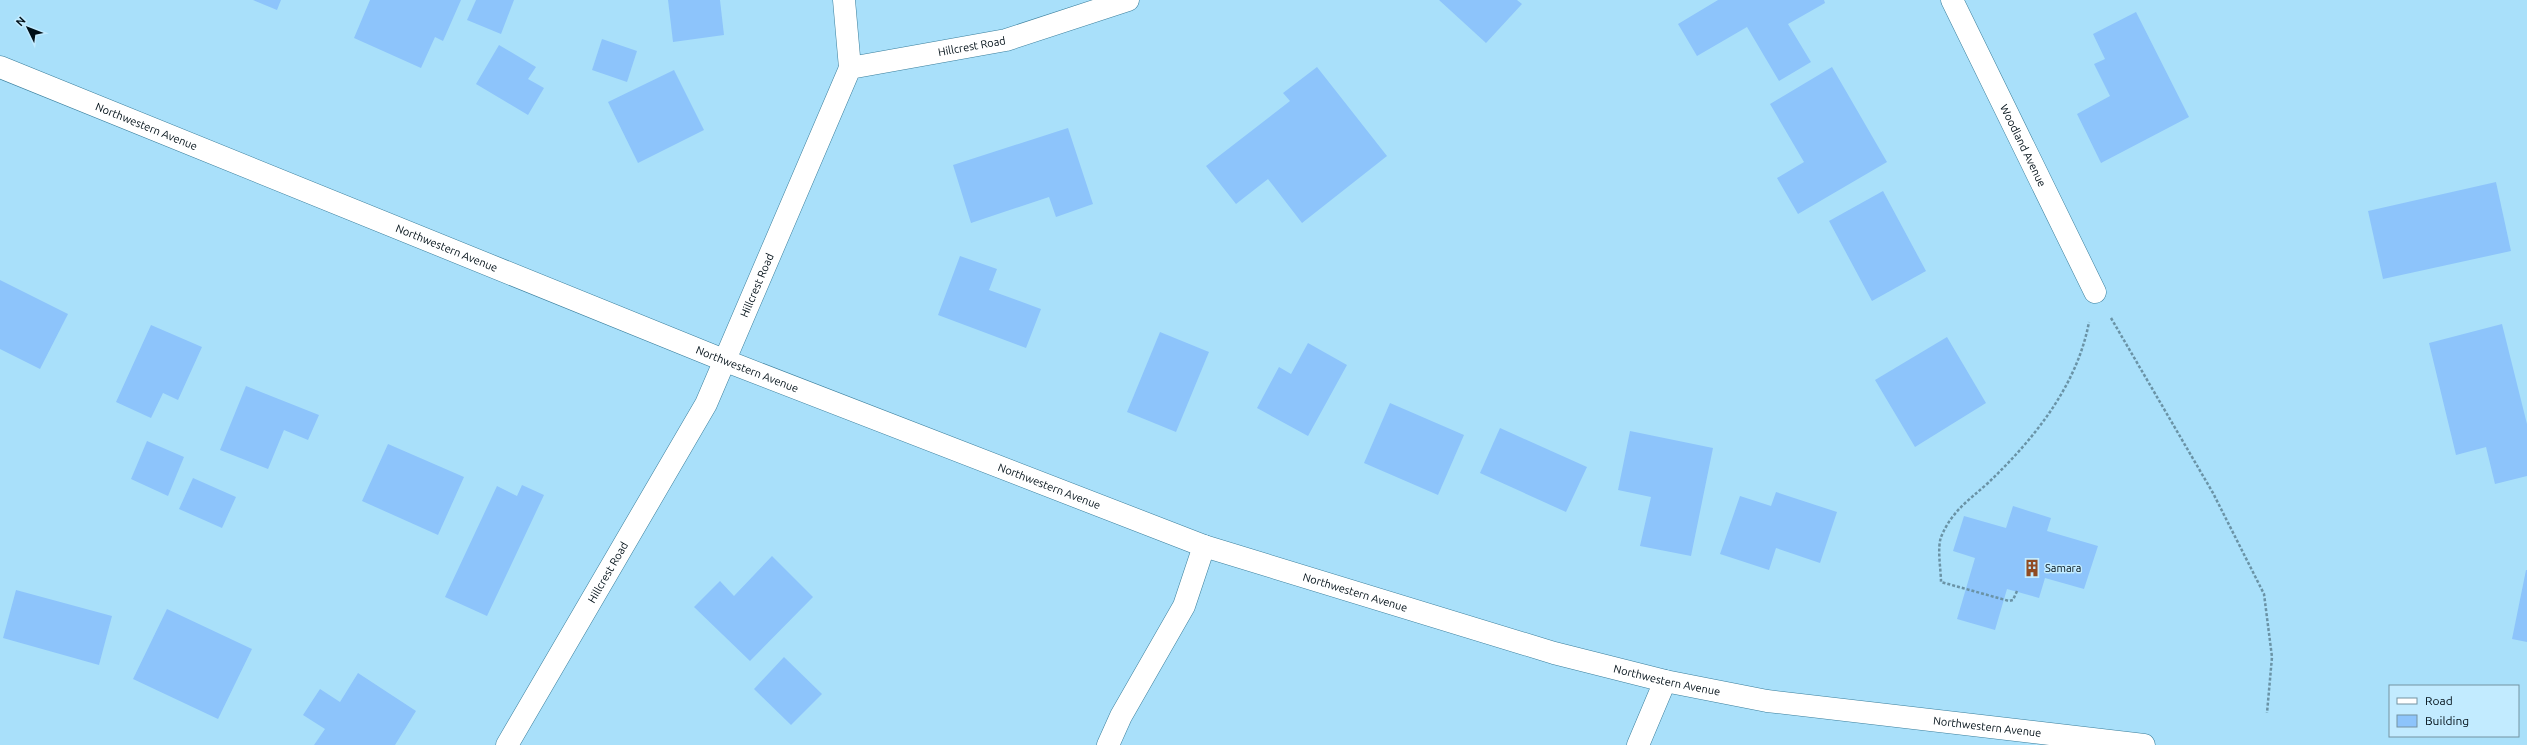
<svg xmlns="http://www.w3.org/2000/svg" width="2527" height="745" font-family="Ubuntu,sans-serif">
	<rect width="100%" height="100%" fill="#a9e0fa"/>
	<g fill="#8dc4fb">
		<path d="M253,0H281L277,10Z"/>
		<path d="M370,0H461L443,41L435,37L421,68L354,38Z"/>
		<path d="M476,0H514L501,34L467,20Z"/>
		<path d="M668,0H720L724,35L673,42Z"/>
		<path d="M1439,0H1517L1522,4L1486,43Z"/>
		<path d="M1718,0H1824L1825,3L1788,24L1811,62L1779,81L1747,27L1697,56L1678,24Z"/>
		<path d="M2136,12L2189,117L2101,163L2077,114L2110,96L2094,64L2105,59L2093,34Z"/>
		<path d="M602,39L637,51L627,82L592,70Z"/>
		<path d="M499,45L536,67L528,79L544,88L528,115L476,84Z"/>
		<path d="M1317,67L1387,156L1302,223L1268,179L1236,204L1206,166L1290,101L1283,93Z"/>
		<path d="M1832,67L1887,162L1798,214L1777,178L1804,162L1770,104Z"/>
		<path d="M674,70L704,130L638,163L608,102Z"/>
		<path d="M1068,128L1093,204L1056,217L1049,197L971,223L953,165Z"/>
		<path d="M2496,182L2511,251L2383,279L2368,211Z"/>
		<path d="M1883,191L1926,271L1872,301L1829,221Z"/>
		<path d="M960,256L997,269L989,290L1041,309L1026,348L938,315Z"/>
		<path d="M0,280L68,314L40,369L0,349Z"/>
		<path d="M2502,324L2527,424V476L2495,484L2486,447L2456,455L2429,343Z"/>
		<path d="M151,325L202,347L178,400L163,393L151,418L116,402Z"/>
		<path d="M1160,332L1209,352L1176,432L1127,412Z"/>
		<path d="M1947,337L1986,403L1915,447L1875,380Z"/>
		<path d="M1308,343L1347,365L1308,436L1257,408L1279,367L1291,374Z"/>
		<path d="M246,386L319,415L308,440L284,430L268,469L220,450Z"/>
		<path d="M1390,403L1464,435L1438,495L1364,463Z"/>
		<path d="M1500,428L1587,467L1566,512L1480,473Z"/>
		<path d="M1630,431L1713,448L1691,556L1640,546L1651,497L1618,490Z"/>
		<path d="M147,441L184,457L168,496L131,479Z"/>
		<path d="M388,444L464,477L438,535L362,501Z"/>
		<path d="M193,478L236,497L222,528L179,509Z"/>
		<path d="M522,485L544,495L487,616L445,597L497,486L517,496Z"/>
		<path d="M1776,492L1837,512L1820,563L1776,548L1769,570L1720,554L1740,496L1771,506Z"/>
		<path d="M2013,506L2051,518L2047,531L2098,546L2084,589L2045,578L2039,598L2007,589L1995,630L1957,619L1975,558L1953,551L1964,516L2006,528Z"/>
		<path d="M772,556L813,597L750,661L694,607L720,581L734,596Z"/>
		<path d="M2526,570H2527V642L2512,639Z"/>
		<path d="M16,590L112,616L99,665L3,638Z"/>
		<path d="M167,609L252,649L218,719L133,679Z"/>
		<path d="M784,657L822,694L791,725L754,689Z"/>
		<path d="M358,673L416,711L395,745H314L325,729L303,715L320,689L340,702Z"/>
	</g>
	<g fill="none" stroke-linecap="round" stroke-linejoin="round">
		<g stroke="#397e9c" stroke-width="23">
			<g id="minor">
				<path d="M844,0L850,68"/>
				<path id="s1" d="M1952,0L2095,292"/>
				<path id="s2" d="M507,745L706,404L850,68L1006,40L1128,0"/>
				<path d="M1108,745L1121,716L1184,606L1204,546"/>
				<path d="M1638,745L1665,681"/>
			</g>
		</g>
		<g stroke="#397e9c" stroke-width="23">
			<g id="major">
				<path id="s3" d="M0,67L726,361L1204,546L1554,653L1665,681L1767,701L2144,745"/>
			</g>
		</g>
		<g stroke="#6a93a6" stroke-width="2.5" stroke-dasharray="3 2" stroke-linecap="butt">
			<path d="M2111,318L2213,493L2264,594L2272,657L2267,713"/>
			<path d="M2017,591L2013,600L2009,601L1941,582C1941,570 1937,549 1941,537C1952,511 1968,501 1988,483C2034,439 2077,386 2089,322"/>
		</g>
		<use href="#minor" stroke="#fff" stroke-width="22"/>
		<use href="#major" stroke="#fff" stroke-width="22"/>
	</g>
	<defs>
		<g id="building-bare" transform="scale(1.38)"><path d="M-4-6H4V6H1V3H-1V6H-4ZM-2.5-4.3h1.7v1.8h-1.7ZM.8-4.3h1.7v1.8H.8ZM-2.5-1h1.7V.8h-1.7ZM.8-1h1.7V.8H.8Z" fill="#904b21" stroke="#c2ebff" stroke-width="2.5" paint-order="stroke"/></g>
	</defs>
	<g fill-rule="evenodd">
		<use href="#building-bare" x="2032" y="568"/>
	</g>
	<g text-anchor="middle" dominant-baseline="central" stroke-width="3" stroke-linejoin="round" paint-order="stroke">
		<g font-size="11" fill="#000f17" stroke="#c2ebff">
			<text stroke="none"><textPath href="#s2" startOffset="884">Hillcrest Road</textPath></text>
			<text stroke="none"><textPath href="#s3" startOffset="158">Northwestern Avenue</textPath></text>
			<text stroke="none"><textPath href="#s1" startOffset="162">Woodland Avenue</textPath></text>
			<text stroke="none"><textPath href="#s3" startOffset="482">Northwestern Avenue</textPath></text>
			<text stroke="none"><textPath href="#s2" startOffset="524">Hillcrest Road</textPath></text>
			<text stroke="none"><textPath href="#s3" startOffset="806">Northwestern Avenue</textPath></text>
			<text stroke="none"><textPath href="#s3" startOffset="1130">Northwestern Avenue</textPath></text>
			<text stroke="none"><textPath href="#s2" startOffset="200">Hillcrest Road</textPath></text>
			<text stroke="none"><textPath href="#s3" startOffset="1454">Northwestern Avenue</textPath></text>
			<text stroke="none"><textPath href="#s3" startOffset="1778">Northwestern Avenue</textPath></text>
			<text stroke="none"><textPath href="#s3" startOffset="2102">Northwestern Avenue</textPath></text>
		</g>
		<g font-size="11" fill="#000f17" stroke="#c2ebff" text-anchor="start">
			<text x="2045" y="568">Samara</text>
		</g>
	</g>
	<rect x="2389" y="685" width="130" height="52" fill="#c2ebff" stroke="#7493a2"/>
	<rect x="2397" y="698" width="20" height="6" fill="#ffffff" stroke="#7493a2"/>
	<text x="2425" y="705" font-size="12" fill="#000f17">Road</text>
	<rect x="2397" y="715" width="20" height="12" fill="#8dc4fb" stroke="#7493a2"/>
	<text x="2425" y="725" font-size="12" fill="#000f17">Building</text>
	<g transform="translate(28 28) rotate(313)" stroke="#c2ebff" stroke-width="3" paint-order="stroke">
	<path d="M0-3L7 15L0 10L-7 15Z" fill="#000f17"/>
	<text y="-6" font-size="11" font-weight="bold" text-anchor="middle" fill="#000f17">N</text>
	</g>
</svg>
